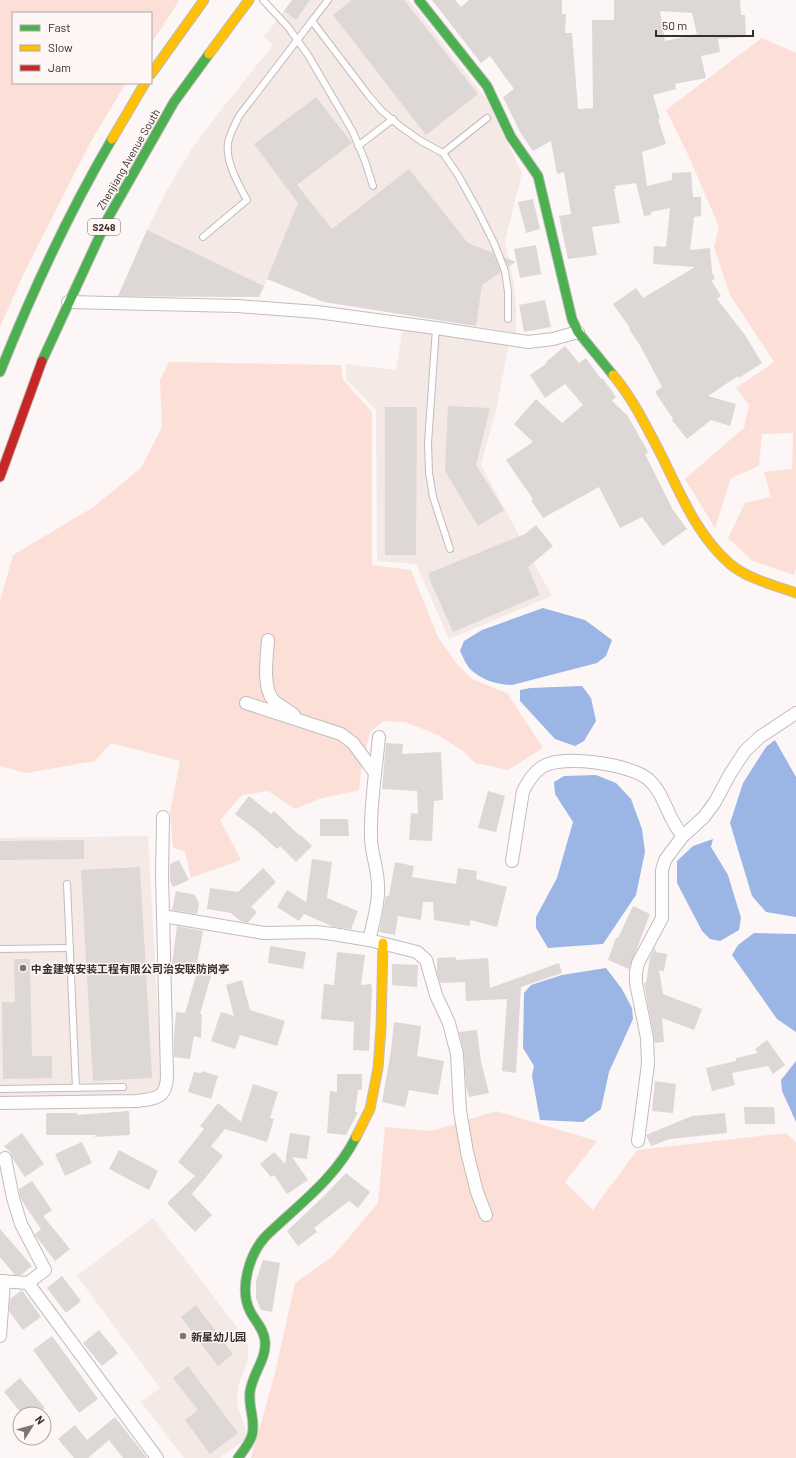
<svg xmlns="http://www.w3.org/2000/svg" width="796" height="1458" font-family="Barlow,'Noto Sans SC',sans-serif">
	<rect width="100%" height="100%" fill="#fcf7f6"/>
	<g fill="#f5e9e6">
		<path d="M292,0H409L487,100L522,173L505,241L514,284L516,307V333L476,326L324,302L267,279L259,297H118L147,230L167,190L191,150L221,110L273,45L264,37Z"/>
		<path d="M403,326L509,343L497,406L481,465L552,596L449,639L416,564L377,561L376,410L347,380L345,364L396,370Z"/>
		<path d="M148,836L162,1085L156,1092L146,1095L0,1097V838Z"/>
		<path d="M153,1218L240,1331L247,1342L248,1350V1360L239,1384L237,1394V1404L248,1437L220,1458H184L141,1402L160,1388L77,1276Z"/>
	</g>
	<g fill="#fcdfd7">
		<path d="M0,0H178L179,1L151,44V13H13V83H126L90,143L24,273L0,327Z"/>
		<path d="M762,38L796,53V568L794,575L753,561L728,538L745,503L771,497L764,472L792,469L793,433L762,434L759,466L731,478L715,528L685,479L744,428L749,405L736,388L774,362L730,295L714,247L719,227L690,159L666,110Z"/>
		<path d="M169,362L341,365L343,380L372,412V565L411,570L438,637L456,663L472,679L507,693L543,748L508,770L475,763L463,751L438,735L405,722L384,721L370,732L361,771L359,790L319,799L295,809L268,791L242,795L220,820L241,860L191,878L185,852L173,847L170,812L180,761L111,743L95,761L26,773L0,766V601L13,555L92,508L141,468L162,427L160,380Z"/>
		<path d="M496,1111L597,1141L565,1182L593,1210L637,1150L786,1133L796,1142V1458H251L275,1373L295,1283L332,1257L378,1203L385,1127L432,1131Z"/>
	</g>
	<g fill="#9bb5e4">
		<path d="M543,608L585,620L612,640L606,656L597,663L512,685C498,685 482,680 471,670C466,665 463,657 460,651L464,641L482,630Z"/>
		<path d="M582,686L591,698L596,721L584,741L575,746L555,739L520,701V690L530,688Z"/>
		<path d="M775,740L796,777V917L766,912L752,896L730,823L743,783L766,747Z"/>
		<path d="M596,775L616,783L631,799L642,829L645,852L636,895L603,944L548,948L536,928V917L557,878L573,822L555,794L554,782L564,776Z"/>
		<path d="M713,839L711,847L728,875L741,918L739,930L720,941L710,939L702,931L677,883V861L693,846Z"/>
		<path d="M754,933L796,934V1032L777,1019L732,955L738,945Z"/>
		<path d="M606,968L622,989L632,1008L633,1019L609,1072L601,1109L583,1122L540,1120L532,1076L534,1066L523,1048L524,993L531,985L562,975Z"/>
		<path d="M796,1061V1122L782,1091L781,1080Z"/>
	</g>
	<g fill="#ddd7d6" fill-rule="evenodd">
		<path d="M292,0H310L296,20L284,11Z"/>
		<path d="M352,0H404L478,94L426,135L333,15Z"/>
		<path d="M432,0H455L461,7L469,0H562V14H566L565,33H572L578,109L593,108L592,20H614V0H740L741,15H745L746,37L718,39L720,52L701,56L706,78L675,84L676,89L653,95L660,119H658L666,144L642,152L647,186L672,180V173L691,172L693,197H701V216L694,217L690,250L710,248L712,272L715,279L711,280L721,296L717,299L745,335L762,363L739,378L738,376L708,396L736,404L730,426L711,420L687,439L672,420L673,419L655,392L662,387L641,347L629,329L630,328L613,304L636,288L643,298L695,267L653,264L654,246L666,247L670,208L651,212V215L644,216L636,183L615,186L616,189H614L620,223L592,227L597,255L568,259L559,216L571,214L564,172L557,174L551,141L533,151L520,132L503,97L514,89L490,56L481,63ZM660,11L692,13L697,34L665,41Z"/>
		<path d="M316,97L352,143L297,185L332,229L409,169L468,243L493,253L501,272L482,285L476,326L324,302L267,279L298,203L254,144Z"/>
		<path d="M533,199L540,229L526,233L518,202Z"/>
		<path d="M147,230L264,286L259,297L118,296Z"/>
		<path d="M536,245L541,274L520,278L514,249Z"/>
		<path d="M504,257L516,262L508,267Z"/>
		<path d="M545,300L551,327L524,332L519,305Z"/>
		<path d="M565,346L579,363L586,358L601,379L602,378L612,391L616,397L612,401L627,415L646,448L648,453L645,454L673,510L687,529L663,546L642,517L620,528L599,487L543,518L531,500L533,499L506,460L533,442L514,424L536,399L562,423L583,405L565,384L545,398L530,375L547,363L546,362Z"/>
		<path d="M448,406L490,408L476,465L504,510L478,526L445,471Z"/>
		<path d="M385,407H417L416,555H385Z"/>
		<path d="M536,525L553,546L528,567L540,595L453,632L429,578V573L525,534Z"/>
		<path d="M386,743L403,744L402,754L441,752L443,800L434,801L432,841L409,840L411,813L418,814L417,791L382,789Z"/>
		<path d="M488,791L505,796L496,832L478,828Z"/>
		<path d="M249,796L271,814L274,811L300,836L301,835L312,846L296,862L280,846L277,849L256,830L235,814Z"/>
		<path d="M320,819H348L349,836H320Z"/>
		<path d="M84,840V859L0,860V841Z"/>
		<path d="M312,859L332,862L327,898L358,911L351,929L334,927L304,914L299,921L277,907L287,890L306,902Z"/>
		<path d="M179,860L189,880L173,887L170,881V864Z"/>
		<path d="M395,862L414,866L412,877L456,884L458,868L477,871L476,879L507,887L497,927L470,920V926L434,920L433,902H423L421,920L398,916L395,935L379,932L386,896H389Z"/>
		<path d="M140,867L152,1078L93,1081L81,870Z"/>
		<path d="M263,868L276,882L251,907L257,912L248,923L240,921L231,913L207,909L210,888L238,892Z"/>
		<path d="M176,891L195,895L199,904L197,914L172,910Z"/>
		<path d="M633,906L650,914L629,969L608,960L616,938H618Z"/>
		<path d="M177,926L203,931L196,969L172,964Z"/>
		<path d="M270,946L306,952L303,969L268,963Z"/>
		<path d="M655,947L656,952L667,954L664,971L659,970L663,994L702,1009L694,1030L662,1018L664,1042L655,1043L644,983H646L650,957Z"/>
		<path d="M337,952L365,955L361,985L371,984L372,989L369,1051L353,1050L354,1022L321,1019L324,984L334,985Z"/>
		<path d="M456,957V960L488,958L490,988L559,963L562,973L521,987L516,1073L502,1071L507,999L466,1001L465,982L440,983L437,973V958Z"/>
		<path d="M14,959H30L32,1056H52V1078L3,1079L2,1002H15Z"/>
		<path d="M392,964L418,965L417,987L392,985Z"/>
		<path d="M199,965L213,969L200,1014H202L201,1038L194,1036L190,1059L174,1057V1038L176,1012L185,1013Z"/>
		<path d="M242,980L250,1010L285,1021L277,1046L240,1035L235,1049L211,1041L221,1012L234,1016L226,985Z"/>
		<path d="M394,1022L421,1026L417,1056L444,1061L438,1095L409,1090L405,1107L382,1102L391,1051Z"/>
		<path d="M477,1030L481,1062L489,1093L469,1097L466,1086L464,1053L459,1032Z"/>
		<path d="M767,1040L785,1065L773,1074L768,1066L732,1073L735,1085L712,1091L706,1068L736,1061V1058L758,1053L755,1049Z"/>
		<path d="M202,1071L218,1076L211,1099L188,1092L194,1072L201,1073Z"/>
		<path d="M337,1074H362V1090H358L355,1112H357V1114L346,1135L327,1133L330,1091L337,1092Z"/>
		<path d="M655,1081L676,1084L673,1113L652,1111Z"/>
		<path d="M253,1084L278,1092L270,1118L274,1119L267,1142L225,1129L211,1146L223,1156L192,1194L212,1215L195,1232L167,1203L195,1176L178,1162L204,1129L200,1126L218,1103L241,1122Z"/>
		<path d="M744,1107H774L775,1124H745Z"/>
		<path d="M129,1111L130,1135L94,1137L97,1135H46V1113H77V1115Z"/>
		<path d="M725,1113L727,1133L670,1139L651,1146L646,1135L692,1116Z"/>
		<path d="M22,1133L44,1164L25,1177L13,1159L11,1153L4,1146Z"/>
		<path d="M290,1133L310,1136L307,1159L292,1157L308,1180L287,1194L274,1175L271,1177L260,1164L274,1152L285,1164Z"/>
		<path d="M82,1142L92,1163L65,1176L55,1154Z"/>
		<path d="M119,1150L158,1171L149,1190L109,1169Z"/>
		<path d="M346,1173L370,1192L358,1208L349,1201L314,1228L317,1232L298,1246L287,1231L325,1195Z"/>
		<path d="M32,1181L52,1210L43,1216L70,1249L55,1261L35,1235V1234L41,1229L22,1201L20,1196L19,1189Z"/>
		<path d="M0,1229L32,1266L21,1275H15L0,1257Z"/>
		<path d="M263,1260L280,1263L272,1312L261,1310L256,1298V1281Z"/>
		<path d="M62,1276L81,1301L66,1313L47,1288Z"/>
		<path d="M22,1290L41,1317L23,1330L9,1311L10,1299Z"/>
		<path d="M196,1305L233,1354L218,1366L181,1317Z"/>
		<path d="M99,1330L118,1353L102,1366L83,1343Z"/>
		<path d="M52,1336L98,1399L79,1413L33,1350Z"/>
		<path d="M188,1366L238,1433L210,1454L185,1420L198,1410L173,1378Z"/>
		<path d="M20,1378L45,1408L37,1414H22L4,1392Z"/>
		<path d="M115,1417L147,1458H123L109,1440L88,1458H74L58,1439L75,1425L87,1440Z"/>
	</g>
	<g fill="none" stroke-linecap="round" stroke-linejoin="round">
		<g stroke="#c2bcbb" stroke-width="8">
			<g id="lane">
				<path d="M263,0L288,27L308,55L353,132L365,161L373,186"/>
				<path d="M312,21L369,96L382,111L401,127L421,141L443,153L458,175L478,211L494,243L505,271L508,292V319"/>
				<path d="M358,146L393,119"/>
				<path d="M443,153L487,118"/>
				<path d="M203,237L247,200C238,184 223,157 229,139C231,131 236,123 239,116L328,0"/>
				<path d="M436,328L428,443L429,473L433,497L450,549"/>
				<path d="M67,884L76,1088"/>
				<path d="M0,949L70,948"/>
				<path d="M0,1089L123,1087"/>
			</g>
		</g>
		<g stroke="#c2bcbb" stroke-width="14">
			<g id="street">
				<path d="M68,302L237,306L317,312L436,328L528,342L553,339L578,332"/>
				<path d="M268,640C267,657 262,686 273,700C279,706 288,710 294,715"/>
				<path d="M246,703L341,734L353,743L375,773"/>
				<path d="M512,861L523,791C528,782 533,773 542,767C562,754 630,764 648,779C666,795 667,819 683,836"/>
				<path d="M163,916L264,933L316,932L333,934L369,940L417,952L426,960L436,995L449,1023L457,1054L460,1111L467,1152L477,1192L486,1215"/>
				<path d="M369,940C373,923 379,904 378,886C378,869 371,853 371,837C370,804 376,770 379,737"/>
				<path d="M0,1103L135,1101C155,1099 167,1099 167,1075L162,876L163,817"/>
				<path d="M638,1141L648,1064L647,1038L636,983V972L638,963L662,918V870L665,860L683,836L704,817L715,802L730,774L745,751L760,737L796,713"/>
				<path d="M0,1281L28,1283L45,1270L21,1224L13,1198L5,1158"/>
				<path d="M28,1283L157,1458"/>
				<path d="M0,1336L4,1281"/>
			</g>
		</g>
		<g stroke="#c2bcbb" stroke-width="11">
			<g id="fast">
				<path d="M419,0L487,86L511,137L538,176L572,319L578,332L613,375"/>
				<path d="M42,361L108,218L174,102L209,54"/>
				<path d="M0,372C32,292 68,214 112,139"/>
				<path d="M238,1458C243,1451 250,1443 252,1435C256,1421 248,1407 250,1392C252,1374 267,1359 265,1341C264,1329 255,1321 250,1311C239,1289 249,1255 265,1237C298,1205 335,1179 356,1137"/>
			</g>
		</g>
		<g stroke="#c2bcbb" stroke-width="11">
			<g id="slow">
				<path d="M209,54L249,0"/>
				<path d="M151,74L204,0"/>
				<path d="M112,139L145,83"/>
				<path d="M613,375C630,395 643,420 655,443C677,484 693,532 730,564C748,579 774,585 796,593"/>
				<path d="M356,1137L370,1109L378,1068L381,1027L383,943"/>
			</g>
		</g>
		<g stroke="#c2bcbb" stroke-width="11">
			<path id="jam" d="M0,477L42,361"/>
		</g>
		<use href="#lane" stroke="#fffefe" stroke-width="6"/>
		<use href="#street" stroke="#fffefe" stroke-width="12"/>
		<use href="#fast" stroke="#4caf50" stroke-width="9"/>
		<use href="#slow" stroke="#ffc107" stroke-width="9"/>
		<use href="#jam" stroke="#c62828" stroke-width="9"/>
	</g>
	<g fill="#7c7573" stroke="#fef6f4" stroke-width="1.5">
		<circle cx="23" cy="968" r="4"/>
		<circle cx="183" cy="1336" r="4"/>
	</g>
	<g text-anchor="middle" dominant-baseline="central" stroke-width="3" stroke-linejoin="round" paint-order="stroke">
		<rect fill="#fef6f4" stroke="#736b69" stroke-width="1" x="88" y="219" width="32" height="16" rx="3"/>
		<g font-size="10" font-weight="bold" fill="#372f2d">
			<text x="104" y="227">S248</text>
		</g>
		<g font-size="11" fill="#372f2d" stroke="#fef6f4">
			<text transform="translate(128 159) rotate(-60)">Zhenjiang Avenue South</text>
		</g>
		<g font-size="11" font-weight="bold" fill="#372f2d" stroke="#fef6f4" text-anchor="start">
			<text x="31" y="968">中金建筑安装工程有限公司治安联防岗亭</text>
			<text x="191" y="1336">新星幼儿园</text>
		</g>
	</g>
	<rect x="12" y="12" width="140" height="72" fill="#fef6f4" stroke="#aea6a4"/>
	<rect x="20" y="25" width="20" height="6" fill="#4caf50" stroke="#aea6a4"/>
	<text x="48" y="32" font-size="12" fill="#372f2d">Fast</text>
	<rect x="20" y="45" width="20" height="6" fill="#ffc107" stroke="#aea6a4"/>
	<text x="48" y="52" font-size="12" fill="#372f2d">Slow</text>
	<rect x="20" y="65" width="20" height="6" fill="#c62828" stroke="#aea6a4"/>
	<text x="48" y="72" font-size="12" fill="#372f2d">Jam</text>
	<g transform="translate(32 1426) rotate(53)"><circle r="19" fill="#fef6f4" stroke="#aea6a4"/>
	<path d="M0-3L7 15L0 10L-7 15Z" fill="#7c7573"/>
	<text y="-6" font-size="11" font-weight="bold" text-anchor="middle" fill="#372f2d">N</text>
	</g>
	<path d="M656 30v6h97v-6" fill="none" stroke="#372f2d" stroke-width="2"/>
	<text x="662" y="30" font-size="12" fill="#372f2d" stroke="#fef6f4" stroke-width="3" paint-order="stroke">50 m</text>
</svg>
